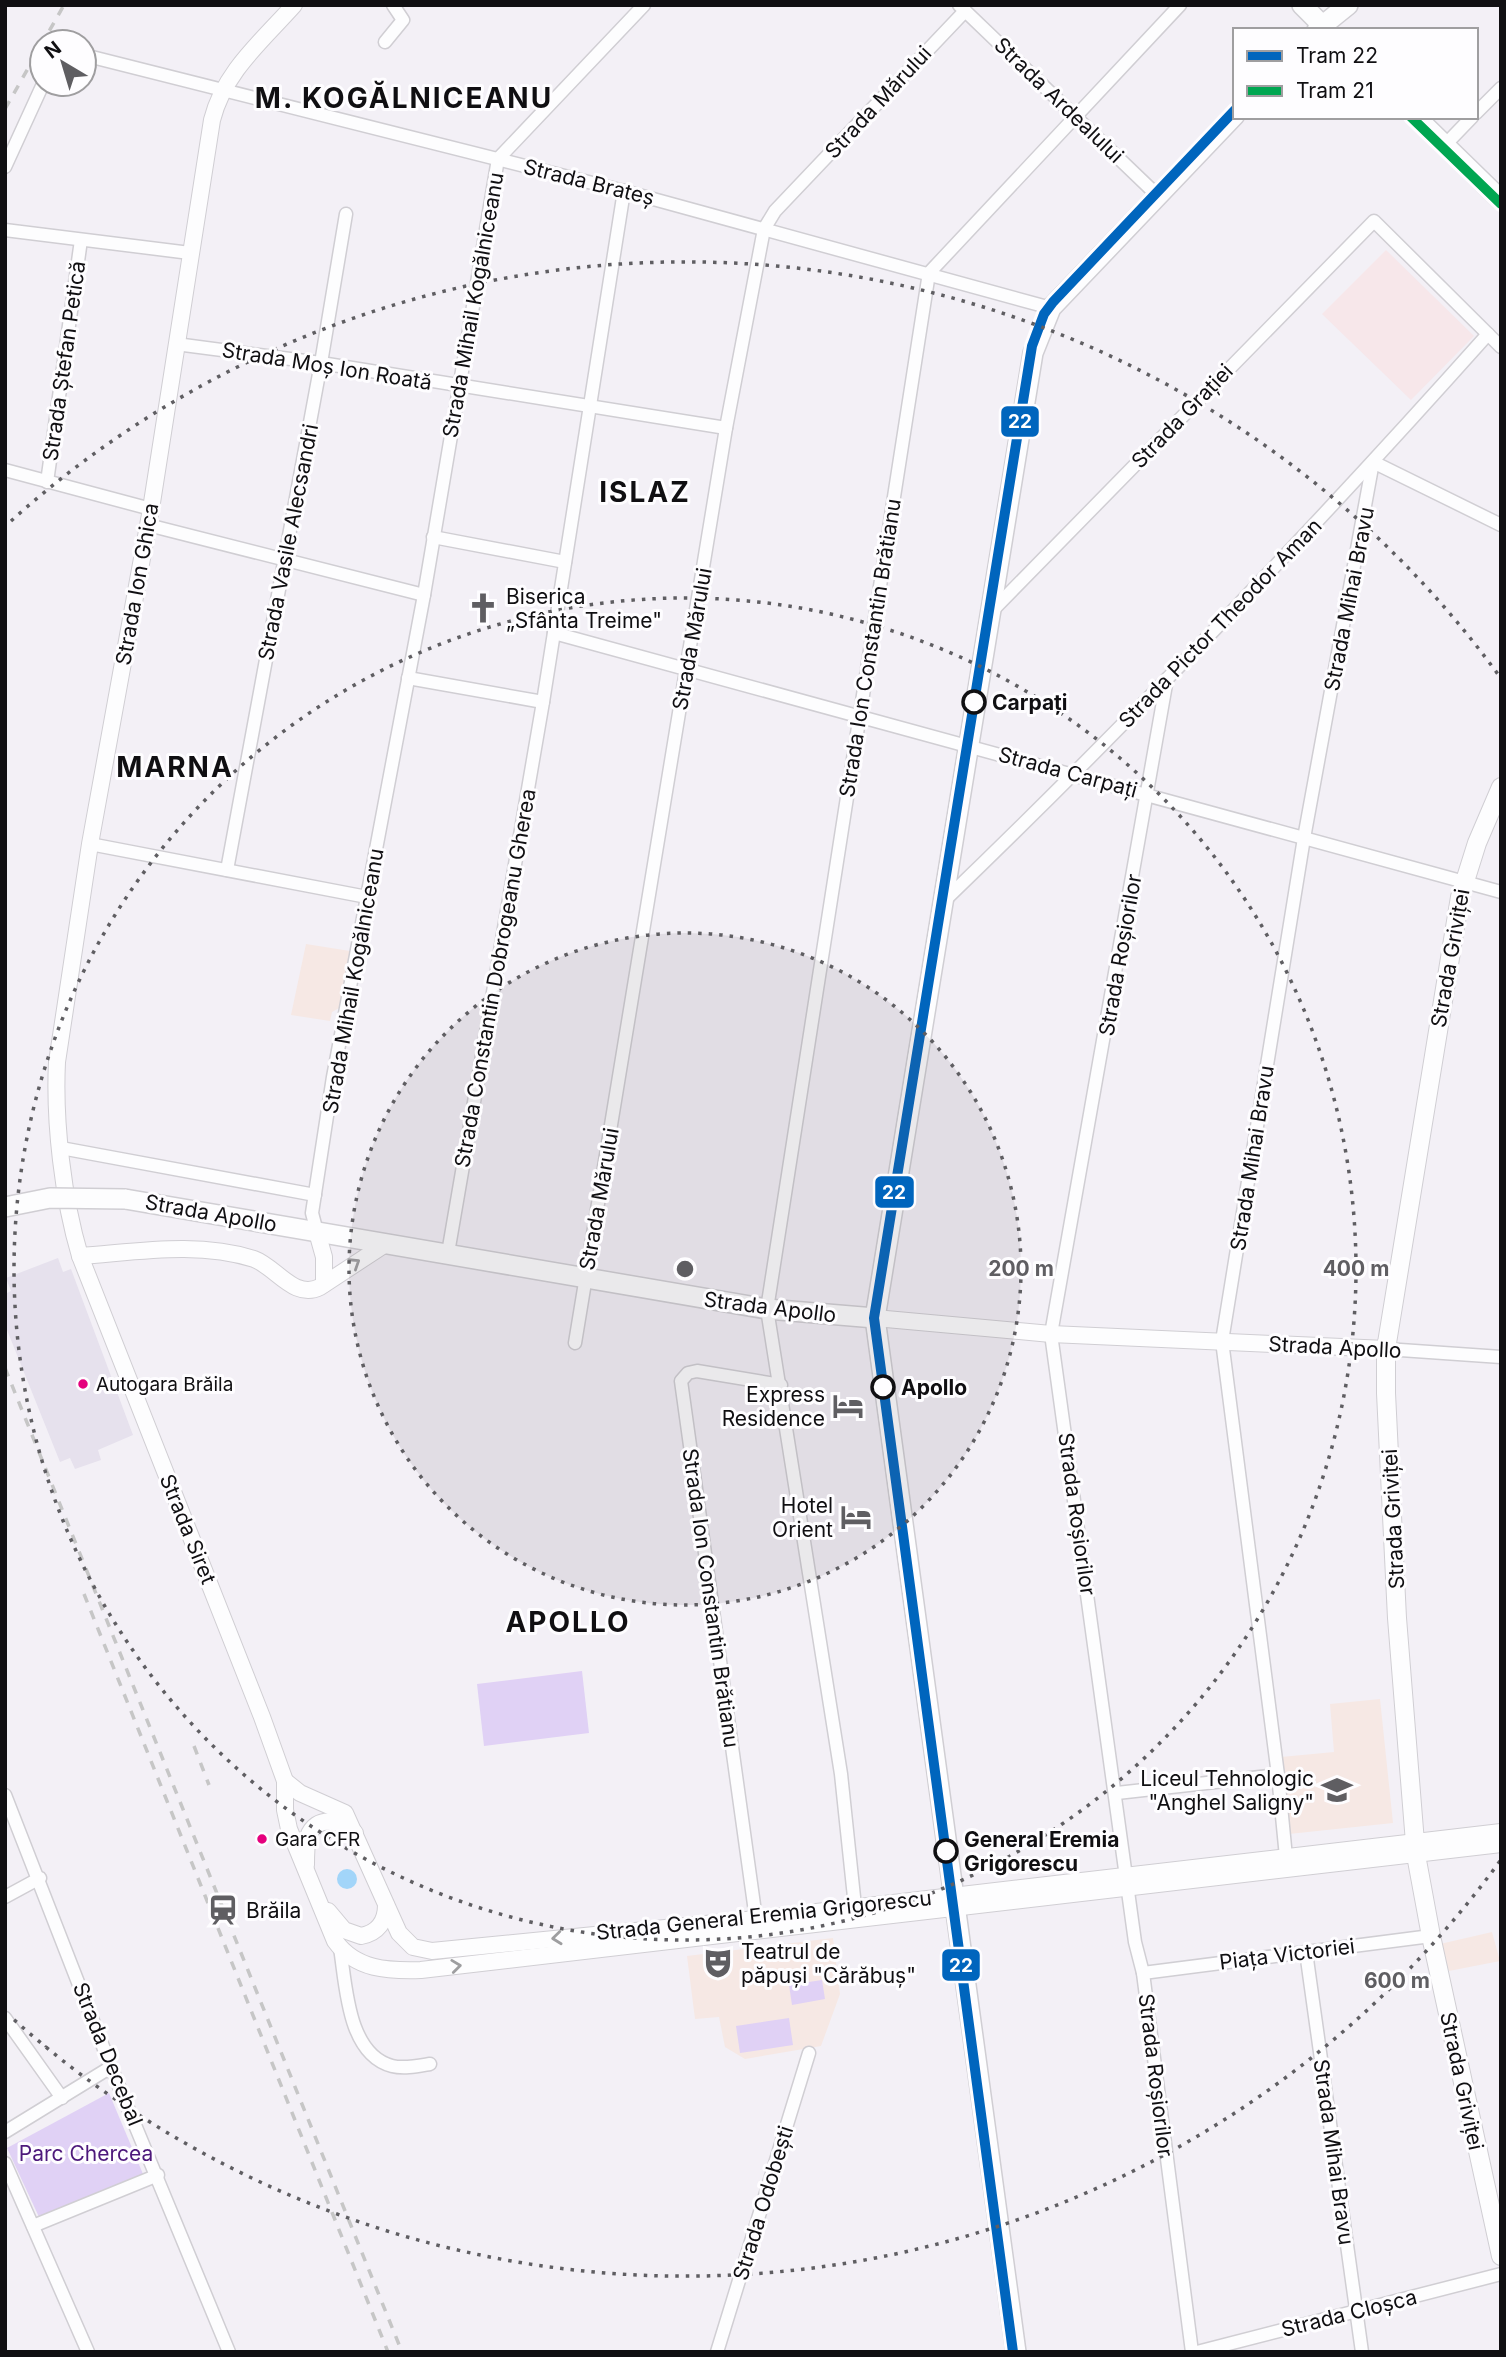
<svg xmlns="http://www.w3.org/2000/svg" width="1506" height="2357" font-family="Inter,sans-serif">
	<rect width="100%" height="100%" fill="#f3f0f6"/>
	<path fill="#f7e7ea" d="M1386,250L1474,336L1411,400L1322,314Z"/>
	<path fill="#e6e1ed" d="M58,1258L63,1272L71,1269L133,1435L98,1450L101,1460L75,1469L70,1458L60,1462L5,1325V1294L11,1291L6,1278Z"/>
	<g fill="#f6e8e4">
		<path d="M306,944L350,951L341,1007L332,1012L330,1021L291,1015Z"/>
		<path d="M1380,1699L1393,1823L1289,1834L1281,1757L1334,1752L1330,1704Z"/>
		<path d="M1492,1932L1500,1961L1449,1971L1440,1944Z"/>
		<path d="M833,1938L840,1994L821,2046L745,2059L725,2047L719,2017L695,2019L687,1956Z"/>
	</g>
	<g fill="#e0d1f5">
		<path d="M582,1671L589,1733L484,1746L477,1684Z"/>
		<path d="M822,1980L825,1999L792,2005L789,1985Z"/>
		<path d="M789,2018L793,2045L740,2053L736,2026Z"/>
		<path d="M109,2093L143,2174L39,2217L7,2148Z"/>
	</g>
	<circle fill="#a2d5f9" cx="347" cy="1879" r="10"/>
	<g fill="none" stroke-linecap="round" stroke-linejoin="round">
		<g stroke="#d0ced3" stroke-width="15">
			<g id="minor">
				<path d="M959,5L1158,196"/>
				<path d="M385,42L403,20L393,5"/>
				<path d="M84,55L624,191L1051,308"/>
				<path d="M1476,113L1501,88"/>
				<path d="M1445,145L1472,117"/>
				<path d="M5,167L43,84"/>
				<path d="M5,230L190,253"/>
				<path d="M176,344L321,363L726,428"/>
				<path d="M5,470L151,509"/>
				<path d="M47,482L81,240"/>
				<path d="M148,525L424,595"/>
				<path d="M433,537L565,562"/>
				<path d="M991,612L1374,221L1501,347"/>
				<path d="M554,633L1501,892"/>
				<path d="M408,678L543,702"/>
				<path d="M1167,679L1051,1334L1135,1942L1143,1973L1192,2352"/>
				<path d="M90,844L367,897"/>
				<path d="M227,870L321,363L346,214"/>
				<path d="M943,902C1132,720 1313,530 1488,334"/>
				<path d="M61,1148L315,1195"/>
				<path d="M317,1232L312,1213L333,1077L424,595L498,159L644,5"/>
				<path d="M448,1253L543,702L624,191"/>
				<path d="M575,1343L726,428L764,229L775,211L965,11"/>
				<path d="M1386,1349L1501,1357"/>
				<path d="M1117,1793L1278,1775"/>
				<path d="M5,1795L111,2067L229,2352"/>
				<path d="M1286,1857L1278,1775L1222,1341L1304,838L1373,462L1501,525"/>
				<path d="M5,1897L40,1878"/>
				<path d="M856,1916L841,1774L767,1309L929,273L1180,5"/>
				<path d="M756,1919L681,1381L688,1373L697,1371L781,1385"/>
				<path d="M340,1948C346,1984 347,2054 392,2066C404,2069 418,2066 430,2064"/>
				<path d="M1306,1952L1362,2352"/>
				<path d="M1143,1973L1431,1936"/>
				<path d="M5,2018L62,2098"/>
				<path d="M5,2132L111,2067"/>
				<path d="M5,2163L88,2352"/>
				<path d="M33,2226L158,2175"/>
				<path d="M717,2352L809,2053"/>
				<path d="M1197,2352L1501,2274"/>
			</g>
		</g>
		<g stroke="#d0ced3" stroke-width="18">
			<g id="tertiary">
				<path d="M294,5C262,41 224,72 212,120L151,509L90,844L57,1062C54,1122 63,1199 80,1256L262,1717L285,1781V1810L289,1829L335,1941C356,1970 388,1971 421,1970L1501,1844"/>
				<path d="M317,1232L324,1257V1284"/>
				<path d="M80,1256C137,1252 198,1241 254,1259C276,1267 294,1300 320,1287L387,1243"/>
				<path d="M875,1318L1051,1334L1386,1349"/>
				<path d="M285,1781L300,1793L345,1813L399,1933L413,1947L432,1951L756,1919L1501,1832"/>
				<path d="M306,1865C306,1856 306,1846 308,1837C315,1814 343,1820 355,1833"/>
				<path d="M328,1911L344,1930L361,1936C378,1933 386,1921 386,1905"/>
			</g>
		</g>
		<g stroke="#d0ced3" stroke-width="20">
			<path id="secondary" d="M1501,787L1477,843L1460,897L1386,1349V1393L1397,1618L1416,1855L1431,1936L1501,2256"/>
		</g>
		<g stroke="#d0ced3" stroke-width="22">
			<g id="primary">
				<path d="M1302,5L1327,30"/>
				<path d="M1317,30L1348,5"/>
				<path d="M1416,117L1501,200"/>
				<path d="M125,1199L767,1309L875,1318"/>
				<path d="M1016,2352L875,1318L1033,353L1051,308L1235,115"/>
			</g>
		</g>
		<use href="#minor" stroke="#fdfdfe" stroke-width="12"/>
		<use href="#tertiary" stroke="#fdfdfe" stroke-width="16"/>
		<use href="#secondary" stroke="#fdfdfe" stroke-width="18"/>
		<use href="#primary" stroke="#fdfdfe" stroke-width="19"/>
		<g stroke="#c6c6c6" stroke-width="3.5" stroke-dasharray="9 9" stroke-linecap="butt">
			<path d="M5,109L64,5"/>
			<path d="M5,1368L402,2352"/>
			<path d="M84,1594L388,2352"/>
			<path d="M194,1746L209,1785"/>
		</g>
		<g stroke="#d0ced3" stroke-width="22" stroke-linecap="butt">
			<path id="primary-bridge" d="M5,1207L50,1198L125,1199"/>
		</g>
		<use href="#primary-bridge" stroke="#fdfdfe" stroke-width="19"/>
		<g stroke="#fefdff" stroke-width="16">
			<path id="tram-1" d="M1013,2352L874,1318L1032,346L1044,314L1053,302L1235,110"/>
		</g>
		<g stroke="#fefdff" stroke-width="16">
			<path id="tram-2" d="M1411,117L1501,204"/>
		</g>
		<use href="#tram-1" stroke="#0065bd" stroke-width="10"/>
		<use href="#tram-2" stroke="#00a651" stroke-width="10"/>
	</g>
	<defs><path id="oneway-chevron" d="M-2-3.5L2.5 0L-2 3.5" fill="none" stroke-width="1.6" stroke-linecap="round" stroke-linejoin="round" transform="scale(1.75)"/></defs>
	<g stroke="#9e9ea0">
		<use href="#oneway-chevron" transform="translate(355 1263) rotate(-33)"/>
		<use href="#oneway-chevron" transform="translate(557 1938) rotate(174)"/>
		<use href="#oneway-chevron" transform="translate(456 1966) rotate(-7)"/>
	</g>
	<circle cx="685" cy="1269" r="336" fill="#5f5e62" fill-opacity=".12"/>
	<g fill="none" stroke="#5f5e62" stroke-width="3.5" stroke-dasharray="3.5 7">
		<circle cx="685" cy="1269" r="336"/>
		<circle cx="685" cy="1269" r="671"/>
		<path d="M1500 1861A1007 1007 0 0 1 11 2017M11 521A1007 1007 0 0 1 1500 677"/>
	</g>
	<defs>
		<g id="church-bare" transform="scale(2.415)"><path d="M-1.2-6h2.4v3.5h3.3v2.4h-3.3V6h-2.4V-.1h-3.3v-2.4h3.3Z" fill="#5f5e62" stroke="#fefdff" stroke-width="2.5" paint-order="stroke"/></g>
		<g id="hotel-bare" transform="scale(2.415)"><path d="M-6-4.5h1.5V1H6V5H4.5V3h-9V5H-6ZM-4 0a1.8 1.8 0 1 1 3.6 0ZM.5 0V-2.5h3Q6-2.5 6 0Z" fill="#5f5e62" stroke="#fefdff" stroke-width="2.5" paint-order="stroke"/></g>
		<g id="university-bare" transform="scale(2.415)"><path d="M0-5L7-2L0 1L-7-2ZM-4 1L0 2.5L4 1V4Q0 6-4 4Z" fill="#5f5e62" stroke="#fefdff" stroke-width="2.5" paint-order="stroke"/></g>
		<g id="station-bare" transform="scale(2.415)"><path d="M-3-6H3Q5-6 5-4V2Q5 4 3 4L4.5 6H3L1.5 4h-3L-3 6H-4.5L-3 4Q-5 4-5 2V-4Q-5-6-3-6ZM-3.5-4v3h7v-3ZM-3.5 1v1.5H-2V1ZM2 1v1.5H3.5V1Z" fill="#5f5e62" stroke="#fefdff" stroke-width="2.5" paint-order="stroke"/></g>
		<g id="theatre-bare" transform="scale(2.415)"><path d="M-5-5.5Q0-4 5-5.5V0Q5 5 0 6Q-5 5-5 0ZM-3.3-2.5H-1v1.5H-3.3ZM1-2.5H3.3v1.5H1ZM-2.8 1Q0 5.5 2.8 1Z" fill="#5f5e62" stroke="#fefdff" stroke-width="2.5" paint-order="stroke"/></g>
	</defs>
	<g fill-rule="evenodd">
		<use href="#church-bare" x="483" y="608"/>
		<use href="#hotel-bare" x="848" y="1406"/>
		<use href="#hotel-bare" x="856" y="1517"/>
		<use href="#university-bare" x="1337" y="1790"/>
		<use href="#station-bare" x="223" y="1910"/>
		<use href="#theatre-bare" x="718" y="1963"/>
	</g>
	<g fill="#fefdff" stroke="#100f12" stroke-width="3.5">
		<circle cx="974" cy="702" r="11"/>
		<circle cx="883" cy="1387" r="11"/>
		<circle cx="946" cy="1851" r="11"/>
	</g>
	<g fill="#e5007d" stroke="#fefdff" stroke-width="2.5">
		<circle cx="83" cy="1384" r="6"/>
		<circle cx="262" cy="1839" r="6"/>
	</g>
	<g text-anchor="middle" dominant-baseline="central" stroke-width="6" stroke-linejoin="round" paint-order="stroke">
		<g font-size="19" fill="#100f12" stroke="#fefdff" text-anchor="start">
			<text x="96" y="1384">Autogara Brăila</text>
			<text x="275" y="1839">Gara CFR</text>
		</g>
		<g font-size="21" fill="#100f12" stroke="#fefdff">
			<text transform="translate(1059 100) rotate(44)">Strada Ardealului</text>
			<text transform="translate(878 102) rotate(-47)">Strada Mărului</text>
			<text transform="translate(589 182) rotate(14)">Strada Brateș</text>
			<text transform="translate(473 305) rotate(-80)">Strada Mihail Kogălniceanu</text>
			<text transform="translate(64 361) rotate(-82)">Strada Ștefan Petică</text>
			<text transform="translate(327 366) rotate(9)">Strada Moș Ion Roată</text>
			<text transform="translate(1182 416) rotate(-46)">Strada Grației</text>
			<text transform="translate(288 542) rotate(-79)">Strada Vasile Alecsandri</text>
			<text transform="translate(137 584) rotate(-80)">Strada Ion Ghica</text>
			<text transform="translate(1349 599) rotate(-79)">Strada Mihai Bravu</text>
			<text transform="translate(1220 623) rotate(-46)">Strada Pictor Theodor Aman</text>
			<text transform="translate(692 639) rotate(-80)">Strada Mărului</text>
			<text transform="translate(870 648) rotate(-81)">Strada Ion Constantin Brătianu</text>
			<text transform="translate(1068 772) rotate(15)">Strada Carpați</text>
			<text transform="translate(1120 955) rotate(-80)">Strada Roșiorilor</text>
			<text transform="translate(1450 958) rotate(-80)">Strada Griviței</text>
			<text transform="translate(495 978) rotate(-80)">Strada Constantin Dobrogeanu Gherea</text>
			<text transform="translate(353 981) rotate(-80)">Strada Mihail Kogălniceanu</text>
			<text transform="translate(1252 1158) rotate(-81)">Strada Mihai Bravu</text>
			<text transform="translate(599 1199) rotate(-80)">Strada Mărului</text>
			<text transform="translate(211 1213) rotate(10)">Strada Apollo</text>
			<text transform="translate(770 1307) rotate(7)">Strada Apollo</text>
			<text transform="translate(1335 1347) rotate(3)">Strada Apollo</text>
			<text transform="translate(1077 1514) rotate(82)">Strada Roșiorilor</text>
			<text transform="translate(1393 1519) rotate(-93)">Strada Griviței</text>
			<text transform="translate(188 1529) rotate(68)">Strada Siret</text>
			<text transform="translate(711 1598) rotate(82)">Strada Ion Constantin Brătianu</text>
			<text transform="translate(764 1915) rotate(-6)">Strada General Eremia Grigorescu</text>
			<text transform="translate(1287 1954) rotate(-7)">Piața Victoriei</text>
			<text transform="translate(108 2054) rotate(68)">Strada Decebal</text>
			<text transform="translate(1156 2075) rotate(83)">Strada Roșiorilor</text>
			<text transform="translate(1462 2081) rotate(78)">Strada Griviței</text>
			<text transform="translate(1334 2152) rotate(82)">Strada Mihai Bravu</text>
			<text transform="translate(763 2203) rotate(-73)">Strada Odobești</text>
			<text transform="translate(1349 2313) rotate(-14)">Strada Cloșca</text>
		</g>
		<g font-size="21" fill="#100f12" stroke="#fefdff" text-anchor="start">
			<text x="506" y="596">Biserica<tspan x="506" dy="24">„Sfânta Treime"</tspan></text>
			<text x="825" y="1394" text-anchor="end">Express<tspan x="825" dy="24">Residence</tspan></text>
			<text x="833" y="1505" text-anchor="end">Hotel<tspan x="833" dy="24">Orient</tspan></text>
			<text x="1314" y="1778" text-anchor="end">Liceul Tehnologic<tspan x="1314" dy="24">"Anghel Saligny"</tspan></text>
			<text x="246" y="1910">Brăila</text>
			<text x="741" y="1951">Teatrul de<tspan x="741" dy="24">păpuși "Cărăbuș"</tspan></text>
		</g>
		<g font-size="21" font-weight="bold" fill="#100f12" stroke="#fefdff" text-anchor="start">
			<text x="992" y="702">Carpați</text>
			<text x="901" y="1387">Apollo</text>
			<text x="964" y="1839">General Eremia<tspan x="964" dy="24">Grigorescu</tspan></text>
		</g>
		<g font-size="21" fill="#4d187b" stroke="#fefdff">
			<text x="86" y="2153">Parc Chercea</text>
		</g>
		<g font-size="28" font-weight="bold" letter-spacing="2" fill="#100f12" stroke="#fefdff">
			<text x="404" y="98">M. KOGĂLNICEANU</text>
			<text x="645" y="492">ISLAZ</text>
			<text x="175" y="767">MARNA</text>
			<text x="568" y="1622">APOLLO</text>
		</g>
	</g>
	<circle cx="685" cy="1269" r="10" fill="#5f5e62" stroke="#fefdff" stroke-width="3.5"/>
	<g font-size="21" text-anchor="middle" font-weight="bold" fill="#5f5e62" stroke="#fefdff" stroke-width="6" stroke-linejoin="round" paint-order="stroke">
		<text x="1021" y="1276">200 m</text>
		<text x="1356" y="1276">400 m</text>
		<text x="1397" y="1988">600 m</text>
	</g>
	<g stroke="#fefdff" stroke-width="2.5">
		<rect x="1000" y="405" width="40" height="33" rx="7" fill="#0065bd"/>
		<rect x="874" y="1175" width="41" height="34" rx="7" fill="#0065bd"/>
		<rect x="941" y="1948" width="40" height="34" rx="7" fill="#0065bd"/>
	</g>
	<g font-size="19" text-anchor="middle" font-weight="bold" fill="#fff">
		<text x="1020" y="428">22</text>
		<text x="894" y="1199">22</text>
		<text x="961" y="1972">22</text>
	</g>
	<rect width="1506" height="2357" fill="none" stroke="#100f12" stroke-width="14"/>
	<rect x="1233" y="28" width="245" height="91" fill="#fefdff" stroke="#9f9ea0" stroke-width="2"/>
	<rect x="1247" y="51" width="35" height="10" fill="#0065bd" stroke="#9f9ea0" stroke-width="2"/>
	<text x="1296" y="63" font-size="21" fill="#100f12">Tram 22</text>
	<rect x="1247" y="86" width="35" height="10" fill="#00a651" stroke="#9f9ea0" stroke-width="2"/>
	<text x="1296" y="98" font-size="21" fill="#100f12">Tram 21</text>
	<g transform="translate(63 63) rotate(322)"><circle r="33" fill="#fefdff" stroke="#9f9ea0" stroke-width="2"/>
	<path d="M0-5L12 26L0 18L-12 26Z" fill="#5f5e62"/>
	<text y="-10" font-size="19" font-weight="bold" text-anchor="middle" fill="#100f12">N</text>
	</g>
</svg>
